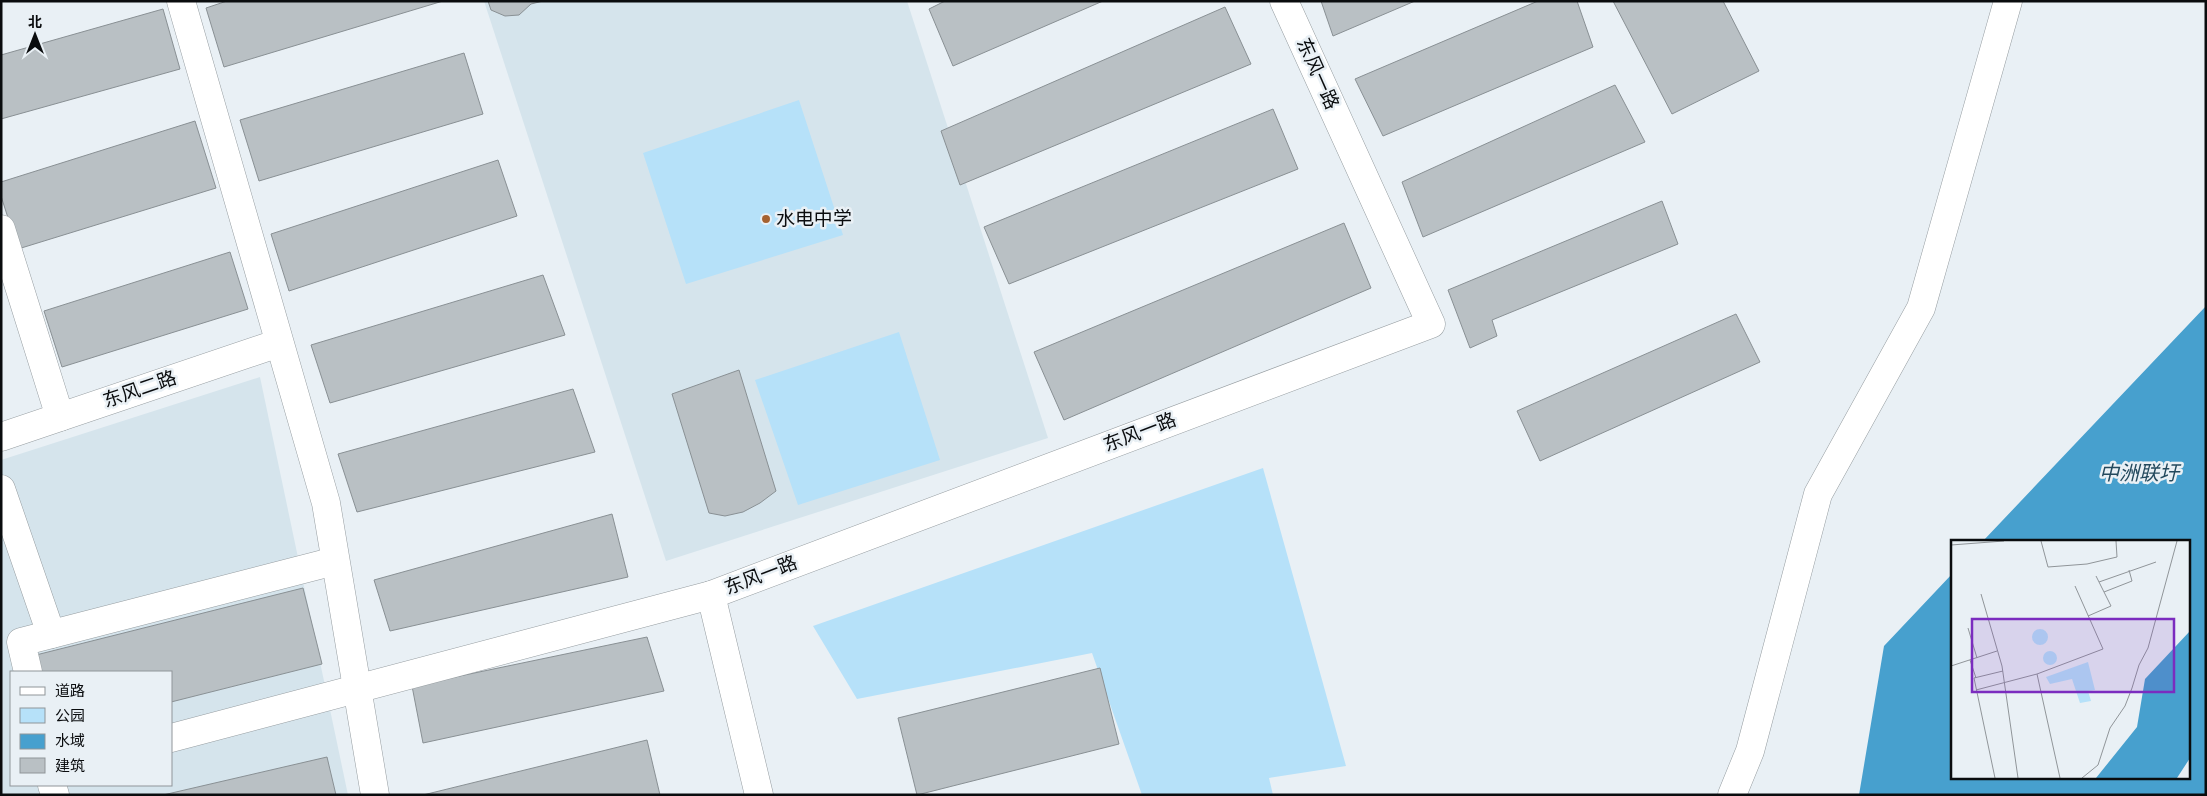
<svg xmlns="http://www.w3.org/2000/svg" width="2207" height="796" font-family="'Alegreya Sans','Noto Sans SC',sans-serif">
	<rect width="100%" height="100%" fill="#e9f0f5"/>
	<g fill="#d5e4ec" fill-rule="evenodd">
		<path d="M484,1H907L1048,438L666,561Z"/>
		<path d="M260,377L348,795H1V460ZM11,672H171V785H11Z"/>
	</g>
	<g fill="#b6e1f9">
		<path d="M799,100L843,235L686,284L643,153Z"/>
		<path d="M899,332L940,460L798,505L755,380Z"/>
		<path d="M1263,468L1346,766L1269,778L1273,795H1142L1092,653L857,699L813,626Z"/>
	</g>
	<path fill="#47a0ce" d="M2206,306V795H1859L1884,646L1952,574V777H2188V541H1983Z"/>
	<g fill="#b9c0c4" stroke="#899094">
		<path d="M227,1H443L224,67L206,8Z"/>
		<path d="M488,1H543L531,4L519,15L505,16L491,10Z"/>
		<path d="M945,1H1103L953,66L929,9Z"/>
		<path d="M1321,1H1415L1333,36Z"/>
		<path d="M1538,1H1577L1593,47L1383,136L1355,79Z"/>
		<path d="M1613,1H1723L1759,71L1672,114Z"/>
		<path d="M1225,7L1251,64L960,185L941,131Z"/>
		<path d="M163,9L180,69L1,119V55Z"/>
		<path d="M464,53L483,114L259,181L240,120Z"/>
		<path d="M1615,85L1645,142L1423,237L1402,182Z"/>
		<path d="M1273,109L1298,169L1009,284L984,227Z"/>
		<path d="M195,121L216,188L18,249L1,196V182Z"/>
		<path d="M498,160L517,216L289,291L271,234Z"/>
		<path d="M1662,201L1678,244L1492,320L1497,336L1470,348L1448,290Z"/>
		<path d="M1344,223L1371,288L1064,420L1034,352Z"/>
		<path d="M230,252L248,309L62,367L44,311Z"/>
		<path d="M543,275L565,335L330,403L311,345Z"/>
		<path d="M1736,314L1760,362L1540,461L1517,411Z"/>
		<path d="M739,370L776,491L760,503L743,512L725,516L709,513L672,394Z"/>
		<path d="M573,389L595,452L357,512L338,454Z"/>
		<path d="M612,514L628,577L390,631L374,580Z"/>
		<path d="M303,588L322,664L171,702V672H36L32,656Z"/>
		<path d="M647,637L664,691L423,743L412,686Z"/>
		<path d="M1100,668L1119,744L917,795L898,718Z"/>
		<path d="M647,740L660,795H423Z"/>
		<path d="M327,757L336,795H163Z"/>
	</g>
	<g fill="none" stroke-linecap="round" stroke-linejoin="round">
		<g stroke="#969da1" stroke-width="29">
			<g id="minor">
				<path d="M181,1L326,503L375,795"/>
				<path d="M1,229L60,417"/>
				<path d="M1,437L279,343"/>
				<path d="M1,489L51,634"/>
				<path d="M28,672L21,642L335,561"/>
				<path d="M171,738L711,595"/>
				<path d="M52,785L55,795"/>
				<path d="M759,795L711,595L1431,324L1284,1"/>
				<path d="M1732,795L1750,751L1818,494L1921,308L2008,1"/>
			</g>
		</g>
		<use href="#minor" stroke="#fff" stroke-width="28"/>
	</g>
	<circle fill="#a56231" stroke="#e9f0f5" stroke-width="2" cx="766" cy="219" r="5"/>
	<g text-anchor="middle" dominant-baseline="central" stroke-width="5" stroke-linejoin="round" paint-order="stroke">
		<g font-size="19" fill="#0a0c0e" stroke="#e9f0f5">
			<text transform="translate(1317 74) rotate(66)">东风一路</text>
			<text transform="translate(140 390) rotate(-19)">东风二路</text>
			<text transform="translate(1140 433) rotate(-21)">东风一路</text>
			<text transform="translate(761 576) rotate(-21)">东风一路</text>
		</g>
		<g font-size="19" fill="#0a0c0e" stroke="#e9f0f5" text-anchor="start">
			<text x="776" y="219">水电中学</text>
		</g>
		<g font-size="20" font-style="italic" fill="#23495d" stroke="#e9f0f5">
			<text x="2139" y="474">中洲联圩</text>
		</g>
	</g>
	<g transform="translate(1951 540)">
		<rect width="239" height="239" fill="#e9f0f5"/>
		<path d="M81 97a8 8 0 1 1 16 0a8 8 0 1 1-16 0ZM92 118a7 7 0 1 1 14 0a7 7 0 1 1-14 0ZM137,122L144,150L137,151L140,161L129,163L121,139L99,144L95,137Z" fill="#b6e1f9"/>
		<path d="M239,91V218L226,238H145L186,187L194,139Z" fill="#47a0ce"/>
		<path fill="none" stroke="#909599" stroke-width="1" d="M90,1L97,27L136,24L166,17L165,1M0,5L53,1M148,42L205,22M153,52L181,41L178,30M30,54L51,126L67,238M137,76L160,66L145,36M17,88L26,118M19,120L25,138M0,126L46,111M25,150L86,134M44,238L23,138L52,131M109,238L86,134L152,109L124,46M131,238L147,225L159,188L174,166L181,148L188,125L197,108L226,1"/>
		<path fill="#7b2cbf" fill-opacity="0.15" stroke="#7b2cbf" stroke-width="2.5" d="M21,79H223V152H21Z"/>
		<rect width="239" height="239" fill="none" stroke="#0a0c0e" stroke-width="2.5"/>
	</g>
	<rect width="2207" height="796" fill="none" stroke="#0a0c0e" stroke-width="5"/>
	<rect x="10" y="671" width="162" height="115" fill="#e9f0f5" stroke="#909599"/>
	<rect x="20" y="687" width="25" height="8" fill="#ffffff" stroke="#909599"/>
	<text x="55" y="696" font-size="15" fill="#0a0c0e">道路</text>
	<rect x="20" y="708" width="25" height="15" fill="#b6e1f9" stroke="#909599"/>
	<text x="55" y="721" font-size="15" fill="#0a0c0e">公园</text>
	<rect x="20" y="734" width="25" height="15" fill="#47a0ce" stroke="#909599"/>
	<text x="55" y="746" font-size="15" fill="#0a0c0e">水域</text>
	<rect x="20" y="758" width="25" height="15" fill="#b9c0c4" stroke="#909599"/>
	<text x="55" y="771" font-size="15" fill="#0a0c0e">建筑</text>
	<g transform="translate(35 35)" stroke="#e9f0f5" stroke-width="4" paint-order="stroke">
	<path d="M0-4L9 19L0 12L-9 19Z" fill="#0a0c0e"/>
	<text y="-8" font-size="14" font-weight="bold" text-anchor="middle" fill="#0a0c0e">北</text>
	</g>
</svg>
